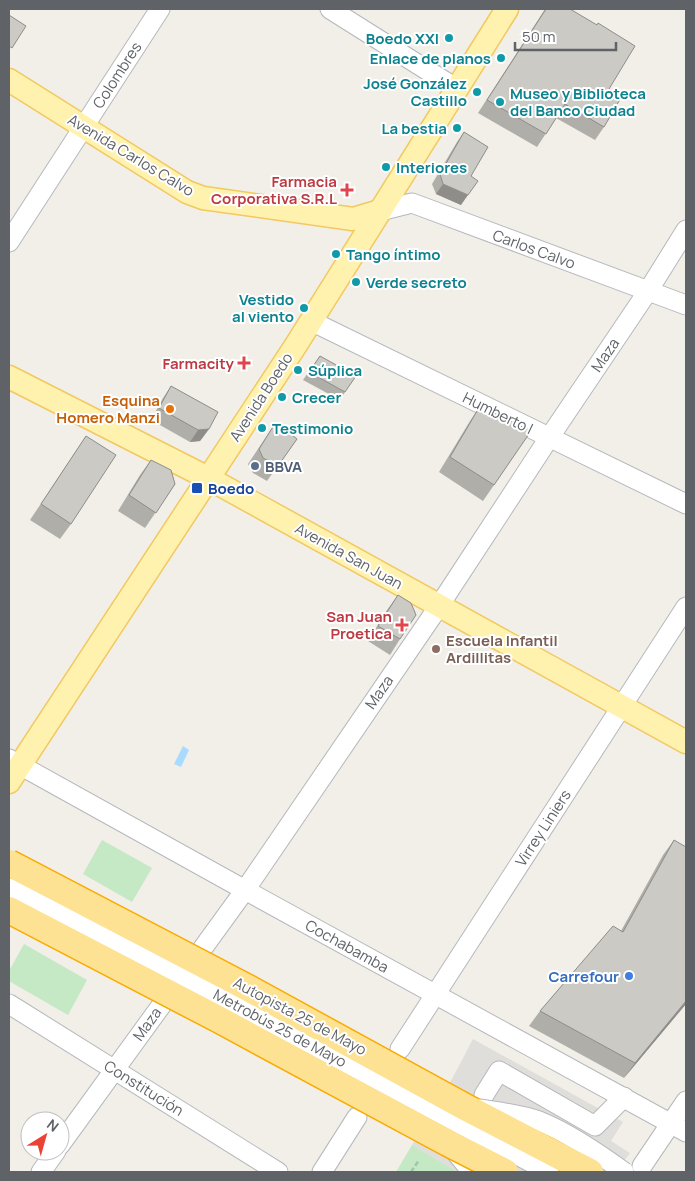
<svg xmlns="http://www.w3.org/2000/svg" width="695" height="1181" font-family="Manrope,sans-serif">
	<rect width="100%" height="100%" fill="#f1efe8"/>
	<path fill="#e0deda" d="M473,1039L623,1122L611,1141L630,1153L616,1172H458L412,1145L452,1079Z"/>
	<g fill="#c5e8c5">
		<path d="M102,840L152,868L132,902L83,874Z"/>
		<path d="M24,944L87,980L68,1015L9,981V971Z"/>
		<path d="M412,1145L458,1172H396Z"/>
	</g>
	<path fill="#aadaff" d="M183,746L189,750L181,767L174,764Z"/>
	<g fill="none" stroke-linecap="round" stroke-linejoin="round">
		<g stroke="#b5b8bc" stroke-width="21">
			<g id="minor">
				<path d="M330,9L457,89"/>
				<path d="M380,211L412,203L686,305"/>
				<path d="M9,242L160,9"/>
				<path d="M311,321L686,504"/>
				<path d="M9,759L245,890L686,1132"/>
				<path d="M9,1004L278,1172"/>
				<path d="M400,1049L686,607"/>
				<path d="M484,1095L499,1071L595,1126L624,1097"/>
				<path d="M60,1145L245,890L439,606L549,438L648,291L686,230"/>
				<path d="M452,1148L472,1172"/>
				<path d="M642,1166L686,1101"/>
				<path d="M41,1172L56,1151"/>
				<path d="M322,1172L357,1117"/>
			</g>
		</g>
		<g stroke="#f2c960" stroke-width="25">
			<g id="major">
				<path d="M9,80L187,192L203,198L353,219L380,211"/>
				<path d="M9,377L208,478L686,742"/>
				<path d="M9,782L296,345L507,9"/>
			</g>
		</g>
		<path stroke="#9cc7a9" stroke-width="2.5" stroke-dasharray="5 2.5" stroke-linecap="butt" d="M411,1172L419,1160"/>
		<use href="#minor" stroke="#fff" stroke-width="19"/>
		<use href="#major" stroke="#fff2af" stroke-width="22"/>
		<g stroke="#b5b8bc" stroke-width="21" stroke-linecap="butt">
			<g id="minor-bridge">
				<path d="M9,888L206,988L549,1172"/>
				<path d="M479,1109C499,1112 519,1114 539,1121C569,1133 598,1153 624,1172"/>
			</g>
		</g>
		<g stroke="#f9ab00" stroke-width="29" stroke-linecap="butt">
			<g id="highway-bridge">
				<path d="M9,863L248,988L465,1107L590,1172"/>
				<path d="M9,910L218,1019L448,1143L505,1172"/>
			</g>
		</g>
		<use href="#minor-bridge" stroke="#fff" stroke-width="19"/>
		<use href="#highway-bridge" stroke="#fde293" stroke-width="26"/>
	</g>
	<g fill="#afaea9">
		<path d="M545,9H570L609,89L604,127L595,140L556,118L537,147L478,113Z"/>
		<path d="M464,132L471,176L461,205L436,194L432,184L457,142Z"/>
		<path d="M320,356L345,392L340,400L303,380Z"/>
		<path d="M171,386L209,429L200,441L190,442L151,420L163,398Z"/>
		<path d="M480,406L531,431L483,501L439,472L470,421Z"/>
		<path d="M276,422L297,439L267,481L253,473L248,464Z"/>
		<path d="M86,436L71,524L60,539L30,520Z"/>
		<path d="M151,460L175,484L145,528L118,511L140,475Z"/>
		<path d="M398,595L400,639L390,655L368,641L387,610Z"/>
		<path d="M674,840L686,1004L624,1078L529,1026L540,1011L621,931L663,855Z"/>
	</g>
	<g fill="#8f8d8a">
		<path d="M443,184L468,195L461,205L436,194Z"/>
		<path d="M209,429L200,441L190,442L198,430Z"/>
		<path d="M686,1001V1004L624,1078L635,1063Z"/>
	</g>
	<g fill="#cccac5" stroke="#8f8d8a">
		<path d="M546,9H570L597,25L598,23L635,46L609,89L622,96L604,127L565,104L546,134L487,100Z"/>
		<path d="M9,15L26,26L12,48L9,46Z"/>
		<path d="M464,132L488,147L471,176L478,181L468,195L443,184L440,174Z"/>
		<path d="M320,356L356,376L345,392L309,372Z"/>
		<path d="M171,386L218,412L209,429L198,430L159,408Z"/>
		<path d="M480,406L531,431L494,485L450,457Z"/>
		<path d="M276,422L297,439L278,466L263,458L259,449Z"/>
		<path d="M86,436L116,455L71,524L41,504Z"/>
		<path d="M151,460L171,470L175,484L156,513L129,495Z"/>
		<path d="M398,595L411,603L416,615L400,639L378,626Z"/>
		<path d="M674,840L686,847V1001L635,1063L540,1011L613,926L623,932Z"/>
	</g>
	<g fill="#0f9aa8" stroke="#fff" stroke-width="2">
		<circle cx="449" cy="38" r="5"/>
		<circle cx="501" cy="58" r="5"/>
		<circle cx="477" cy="92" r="5"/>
		<circle cx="500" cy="102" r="5"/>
		<circle cx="457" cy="128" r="5"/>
		<circle cx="386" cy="167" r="5"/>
		<circle cx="336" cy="254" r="5"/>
		<circle cx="356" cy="282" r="5"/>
		<circle cx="304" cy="308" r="5"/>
		<circle cx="298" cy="370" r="5"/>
		<circle cx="282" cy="397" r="5"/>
		<circle cx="262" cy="428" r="5"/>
	</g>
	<g fill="#e0444e" stroke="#fff" stroke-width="2">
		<path d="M344.5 182.5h5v5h5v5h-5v5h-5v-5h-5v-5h5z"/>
		<path d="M241.5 355.5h5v5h5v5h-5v5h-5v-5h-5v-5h5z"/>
		<path d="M399.5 617.5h5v5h5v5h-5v5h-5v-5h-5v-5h5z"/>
	</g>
	<circle fill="#e8710a" stroke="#fff" stroke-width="2" cx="170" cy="409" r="5"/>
	<circle fill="#5c6f8a" stroke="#fff" stroke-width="2" cx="255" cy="466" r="5"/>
	<rect fill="#1a4fb4" stroke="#fff" stroke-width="2" x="191" y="482" width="12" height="12" rx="2.5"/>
	<circle fill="#8d6e63" stroke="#fff" stroke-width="2" cx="436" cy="649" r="5"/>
	<circle fill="#3f7fe0" stroke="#fff" stroke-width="2" cx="629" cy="976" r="5"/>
	<g text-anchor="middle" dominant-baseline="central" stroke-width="4" stroke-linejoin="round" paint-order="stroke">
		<g font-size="15" font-weight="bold" fill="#0d838f" stroke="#fff" text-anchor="start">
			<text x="439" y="38" text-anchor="end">Boedo XXI</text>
			<text x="491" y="58" text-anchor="end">Enlace de planos</text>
			<text x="467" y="83" text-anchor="end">José González<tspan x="467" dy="17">Castillo</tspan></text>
			<text x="510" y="93">Museo y Biblioteca<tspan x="510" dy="17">del Banco Ciudad</tspan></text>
			<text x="447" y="128" text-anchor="end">La bestia</text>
			<text x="396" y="167">Interiores</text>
			<text x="346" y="254">Tango íntimo</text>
			<text x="366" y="282">Verde secreto</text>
			<text x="294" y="299" text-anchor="end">Vestido<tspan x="294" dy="17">al viento</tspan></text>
			<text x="308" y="370">Súplica</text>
			<text x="292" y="397">Crecer</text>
			<text x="272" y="428">Testimonio</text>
		</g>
		<g font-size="15" fill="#5f6368" stroke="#fff">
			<text transform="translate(117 75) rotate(-57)">Colombres</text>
			<text transform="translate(131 155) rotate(31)">Avenida Carlos Calvo</text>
			<text transform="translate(534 249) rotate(20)">Carlos Calvo</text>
			<text transform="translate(605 355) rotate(-56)">Maza</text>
			<text transform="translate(261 397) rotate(-57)">Avenida Boedo</text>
			<text transform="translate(498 413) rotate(26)">Humberto I</text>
			<text transform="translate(349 556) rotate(29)">Avenida San Juan</text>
			<text transform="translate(379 692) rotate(-55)">Maza</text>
			<text transform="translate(543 828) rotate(-57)">Virrey Liniers</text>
			<text transform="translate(347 946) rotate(29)">Cochabamba</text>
			<text transform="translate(300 1016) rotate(28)">Autopista 25 de Mayo</text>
			<text transform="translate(147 1024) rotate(-54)">Maza</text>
			<text transform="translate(280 1028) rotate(28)">Metrobús 25 de Mayo</text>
			<text transform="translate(144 1088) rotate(32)">Constitución</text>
		</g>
		<g font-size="15" font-weight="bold" fill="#be3a42" stroke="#fff" text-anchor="end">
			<text x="337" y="181">Farmacia<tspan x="337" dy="17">Corporativa S.R.L</tspan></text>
			<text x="234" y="363">Farmacity</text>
			<text x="392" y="616">San Juan<tspan x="392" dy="17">Proetica</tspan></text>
		</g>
		<g font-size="15" font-weight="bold" fill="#c56008" stroke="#fff" text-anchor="end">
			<text x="160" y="400">Esquina<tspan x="160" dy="17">Homero Manzi</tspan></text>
		</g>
		<g font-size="15" font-weight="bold" fill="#4e5e75" stroke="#fff" text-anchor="start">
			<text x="265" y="466">BBVA</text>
		</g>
		<g font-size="15" font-weight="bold" fill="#164399" stroke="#fff" text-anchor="start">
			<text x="208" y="488">Boedo</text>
		</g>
		<g font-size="15" font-weight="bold" fill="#785e54" stroke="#fff" text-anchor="start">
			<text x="446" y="640">Escuela Infantil<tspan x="446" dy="17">Ardillitas</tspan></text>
		</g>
		<g font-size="15" font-weight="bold" fill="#366cbe" stroke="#fff" text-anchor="end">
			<text x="619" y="976">Carrefour</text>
		</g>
	</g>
	<rect width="695" height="1181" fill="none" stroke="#5f6368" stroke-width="20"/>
	<g transform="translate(45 1136) rotate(37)"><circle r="24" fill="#ffffff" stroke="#bfc1c3"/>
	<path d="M0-4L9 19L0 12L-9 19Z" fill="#ea4335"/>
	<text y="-8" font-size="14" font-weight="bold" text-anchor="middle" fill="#5f6368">N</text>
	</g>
	<path d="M515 42v8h101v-8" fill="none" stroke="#5f6368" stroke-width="2.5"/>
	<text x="522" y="42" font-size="15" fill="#5f6368" stroke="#ffffff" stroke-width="4" paint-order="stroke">50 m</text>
</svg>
